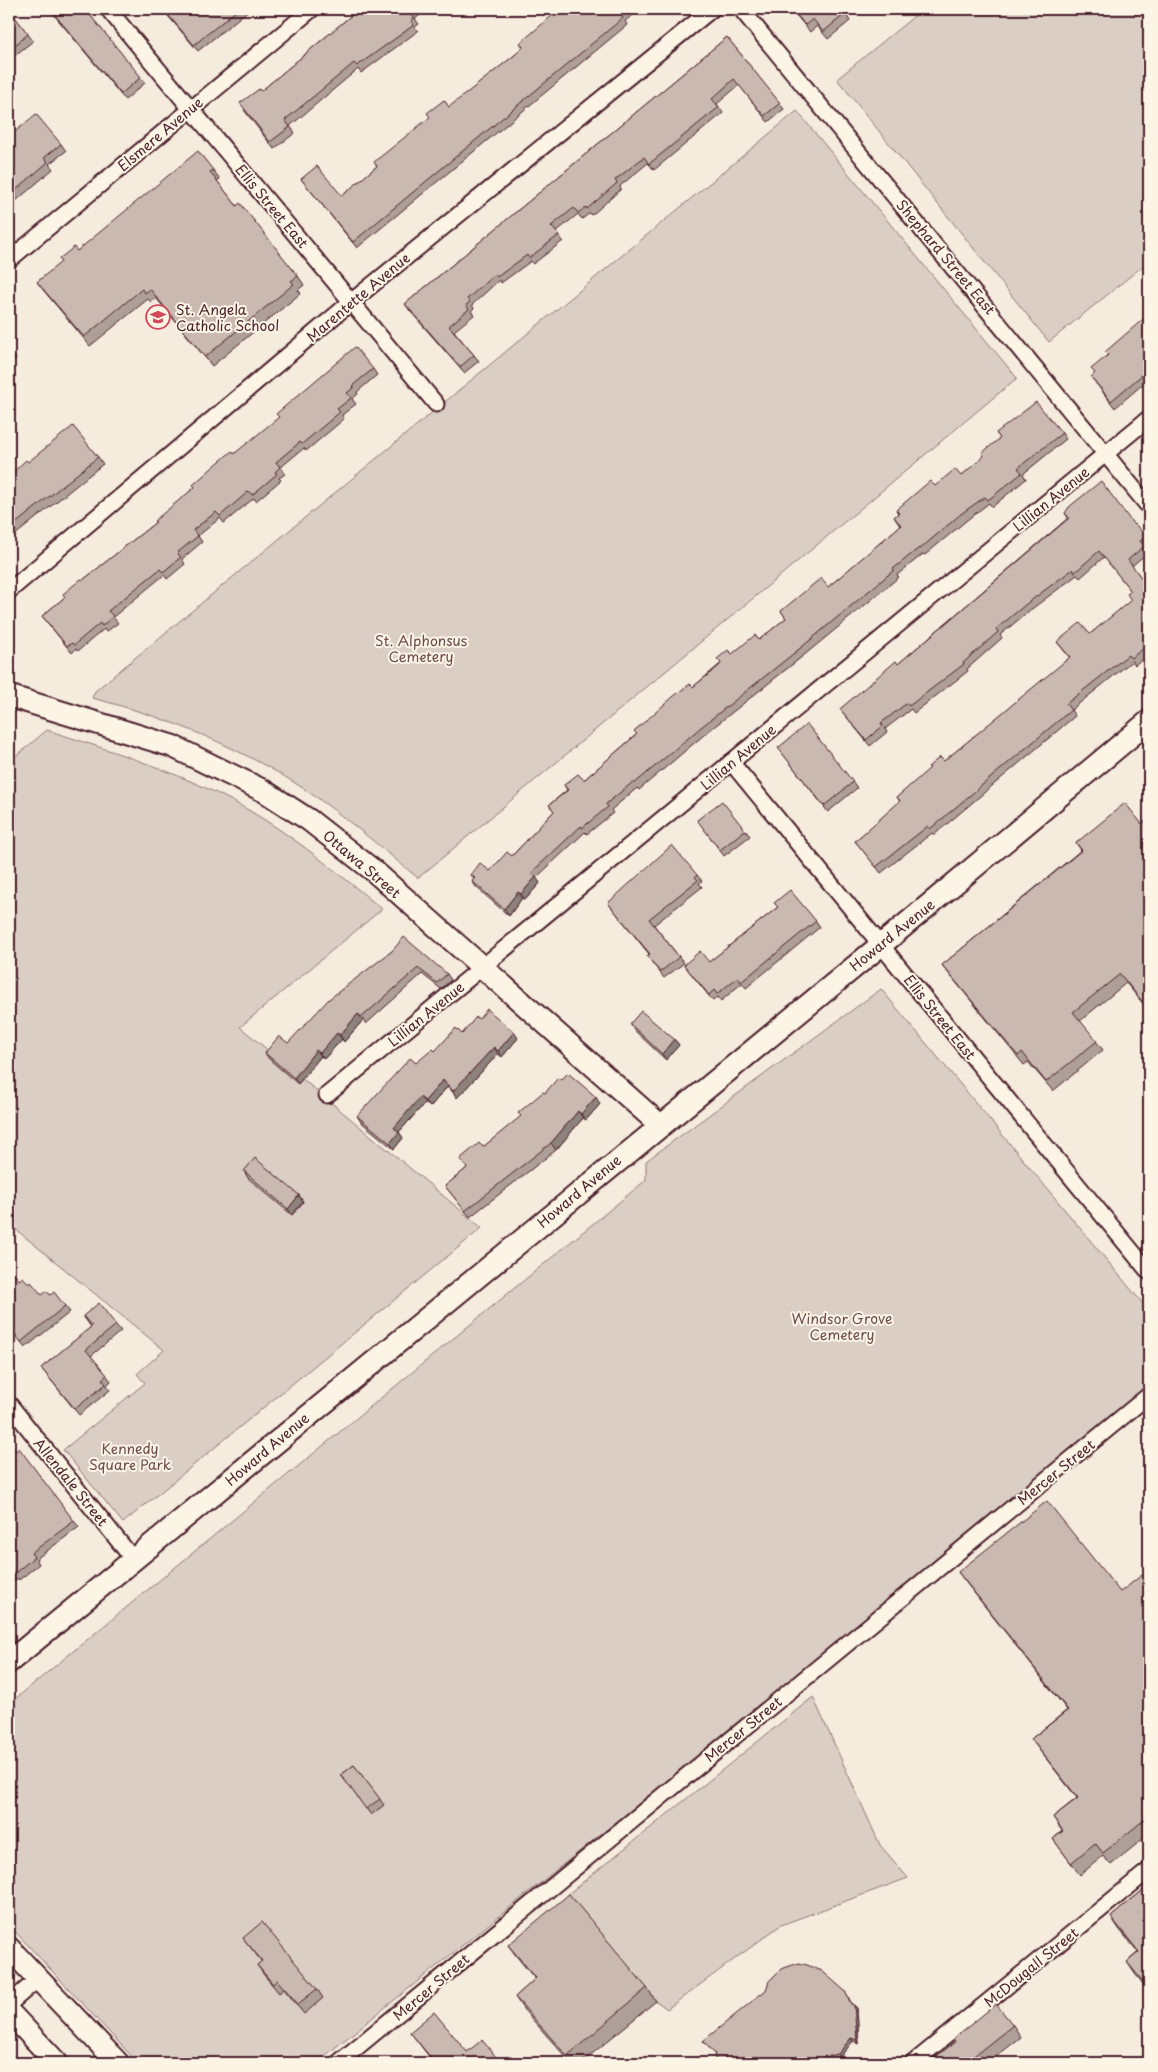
<svg xmlns="http://www.w3.org/2000/svg" width="1158" height="2072" font-family="'Playpen Sans',sans-serif">
	<rect width="100%" height="100%" fill="#f5ecde"/>
	<filter id="ink" filterUnits="userSpaceOnUse"><feTurbulence type="fractalNoise" baseFrequency=".02" numOctaves="2"/><feDisplacementMap in="SourceGraphic" scale="10" xChannelSelector="R" yChannelSelector="G"/><feConvolveMatrix kernelMatrix="1 2 1 2 8 2 1 2 1" color-interpolation-filters="sRGB"/></filter>
	<g filter="url(#ink)">
		<g fill="#dbcec4" stroke="#927678">
			<path d="M923,9H1149V261L1049,342L837,79Z"/>
			<path d="M797,111L1017,378L418,878C374,842 331,804 282,775C222,740 159,715 92,698L95,691Z"/>
			<path d="M47,730C115,752 183,773 245,808C294,836 338,873 382,909L240,1027L482,1228L123,1523L63,1450L145,1383L137,1374L164,1350L9,1224V762Z"/>
			<path d="M881,989L1149,1311V1394L316,2063H138L9,1925V1704L646,1180V1161Z"/>
			<path d="M813,1697L880,1845L908,1878L781,1925L667,2009L656,2001L568,1894Z"/>
		</g>
		<g fill="none" stroke-linecap="round" stroke-linejoin="round">
			<g stroke="#4a1f2b" stroke-width="19">
				<g id="street">
					<path d="M108,9L436,404"/>
					<path d="M741,9L1149,507"/>
					<path d="M9,260L312,9"/>
					<path d="M9,591L351,302L712,9"/>
					<path d="M731,762L1149,1272"/>
					<path d="M327,1095L1149,418"/>
					<path d="M9,1404L133,1559"/>
					<path d="M9,2004L38,1979"/>
					<path d="M338,2063L1149,1395"/>
					<path d="M913,2063L1149,1870"/>
				</g>
			</g>
			<g stroke="#4a1f2b" stroke-width="25">
				<g id="secondary">
					<path d="M9,696L172,746L264,791L309,820L374,871L660,1125"/>
					<path d="M9,1662L881,945L1149,721"/>
					<path d="M9,1948L118,2063"/>
					<path d="M9,2012L57,2063"/>
				</g>
			</g>
			<use href="#street" stroke="#fcf5e5" stroke-width="15"/>
			<use href="#secondary" stroke="#fcf5e5" stroke-width="21"/>
		</g>
		<g fill="#ae9f98" stroke="#4a1f2b">
			<path d="M9,9L33,41L9,60Z"/>
			<path d="M49,9H85L145,83L125,100Z"/>
			<path d="M162,9H250L198,51Z"/>
			<path d="M359,9H428L415,19L419,24L415,27L418,31L361,73L358,69L290,126L295,133L274,149L244,110L261,91Z"/>
			<path d="M549,9H641L625,21L627,25L357,248L301,179L342,196L377,166L516,54L554,15Z"/>
			<path d="M791,9H850L845,13L850,21L828,39L817,26L810,32Z"/>
			<path d="M727,37L784,109L768,122L739,85L717,104L723,113L654,170L648,163L620,186L621,189L592,215L590,213L582,219L578,214L556,232L563,241L533,264L531,261L501,283L499,280L472,305L474,308L471,311L474,315L454,331L479,361L464,373L410,311L405,304Z"/>
			<path d="M9,137L61,144L66,151L49,164L53,169L9,207Z"/>
			<path d="M213,170L220,179L217,181L237,206L298,276L304,285L298,290L301,293L212,366L156,298L151,302L148,299L90,346L44,291L37,282L77,251Z"/>
			<path d="M1149,314V379L1115,408L1091,377L1094,374L1107,355Z"/>
			<path d="M9,349L16,359L9,365Z"/>
			<path d="M373,369L377,375L357,392L358,394L352,399L356,404L342,415L344,419L306,451L304,448L281,467L285,474L279,478L281,480L256,501L254,498L224,523L220,518L198,536L202,542L182,559L185,564L167,579L164,575L113,617L118,623L106,632L104,629L78,651L76,649L72,653L42,616L65,597L83,580L156,522L195,487L234,454Z"/>
			<path d="M996,433H1062L1066,439L1023,474L1026,479L992,507L989,503L967,520L925,555L923,554L897,575L899,577L808,652L705,734L639,790L637,788L611,810L613,813L587,834L585,832L536,878L540,883L525,900L522,898L509,916L476,887L472,881L474,879L471,875L490,871L512,856L554,811L549,805L567,790L564,785L585,779L637,734L634,731L693,687L732,654L759,640L786,618L781,611L828,587L900,526L894,517L898,513L896,510L935,486L961,476L984,457L1000,438Z"/>
			<path d="M98,457L103,464L9,540V476L28,462Z"/>
			<path d="M1065,513L1134,525L1146,536L1149,541V543L1144,547L1148,552L1132,566L1149,588V653L1135,665L1132,661L1071,710L1075,716L934,835L932,833L881,873L855,841L900,802L897,797L944,761L1070,658L1057,642L1090,634L1131,601V591L1104,557L1080,578L1077,575L1029,611L1000,635L1002,638L967,669L968,671L914,713L911,709L885,729L887,732L870,746L840,709L898,664L1068,518Z"/>
			<path d="M783,754L853,782L857,788L828,812Z"/>
			<path d="M1149,818V1011L1126,983L1080,1021L1103,1050L1053,1091L1028,1062L1024,1065L949,974L942,965L1081,850L1076,843L1142,824Z"/>
			<path d="M702,826L745,830L750,836L724,856Z"/>
			<path d="M697,875L702,881L699,883L702,887L654,925L684,963L664,978L647,956L649,954L608,903Z"/>
			<path d="M774,903L816,921L820,927L746,988L742,983L721,1001L718,997L713,1001L684,965L709,962L778,907Z"/>
			<path d="M392,951L447,974L451,980L441,989L422,974L366,1024L363,1020L344,1042L342,1039L324,1059L321,1056L298,1084L269,1059L265,1053L288,1043Z"/>
			<path d="M479,1019L518,1038L502,1057L498,1054L457,1098L448,1086L430,1107L425,1103L399,1132L403,1138L394,1149L361,1122L357,1116L435,1051L462,1034Z"/>
			<path d="M630,1024L674,1039L679,1045L666,1060L635,1031Z"/>
			<path d="M561,1080L600,1104L586,1120L583,1118L556,1150L470,1217L445,1186L467,1168L460,1159L483,1147L521,1117L545,1093Z"/>
			<path d="M244,1171L299,1195L303,1202L292,1215L248,1178Z"/>
			<path d="M9,1267L19,1280L29,1284L42,1295H50L65,1306L70,1312L25,1348L9,1328Z"/>
			<path d="M83,1316L116,1325L121,1331L91,1356L111,1381L107,1385L110,1390L79,1415L41,1368L91,1327Z"/>
			<path d="M9,1443L79,1527L36,1559L39,1564L19,1580L18,1578L9,1585Z"/>
			<path d="M958,1572L1120,1592L1149,1584V1834L1111,1865L1103,1856L1080,1875L1053,1839L1062,1831L1053,1817L1077,1798L1040,1751L1031,1739L1067,1710L967,1584Z"/>
			<path d="M354,1765L384,1805L371,1815L341,1775Z"/>
			<path d="M1149,1885V1991L1135,1974L1127,1962L1138,1952L1119,1929L1111,1917Z"/>
			<path d="M243,1938L317,1989L323,1998L304,2014L284,1989L279,1993L264,1975L257,1965L262,1962Z"/>
			<path d="M508,1945L647,1988L656,2001L581,2063H571L523,2009L515,1997L535,1979L517,1957Z"/>
			<path d="M847,1994L852,2005L857,2008L859,2044L853,2041L840,2057L823,2062L820,2063H718L715,2054L703,2041Z"/>
			<path d="M1013,2025L1021,2037L988,2063H928Z"/>
			<path d="M410,2032L467,2052L501,2063H434Z"/>
			<path d="M9,2051L17,2062L15,2063H9Z"/>
		</g>
		<g fill="#8d827c" stroke="#4a1f2b">
			<path d="M536,877L540,883L525,900L521,894Z"/>
			<path d="M518,892L522,898L509,916L504,909Z"/>
			<path d="M358,1014L363,1020L344,1042L340,1035Z"/>
			<path d="M514,1032L518,1038L502,1057L498,1051Z"/>
			<path d="M337,1033L342,1039L324,1059L320,1053Z"/>
			<path d="M674,1039L679,1045L666,1060L662,1054Z"/>
			<path d="M494,1047L498,1054L457,1098L453,1091Z"/>
			<path d="M316,1050L321,1056L298,1084L294,1078Z"/>
			<path d="M443,1080L448,1086L430,1107L425,1101Z"/>
			<path d="M420,1097L425,1103L399,1132L403,1138L394,1149L390,1143L394,1128Z"/>
			<path d="M596,1097L600,1104L586,1120L581,1114Z"/>
			<path d="M578,1111L583,1118L556,1150L551,1143Z"/>
			<path d="M299,1195L303,1202L292,1215L288,1209Z"/>
			<path d="M854,2005L857,2008L859,2044L857,2040Z"/>
			<path d="M851,2038L853,2041L840,2057L838,2054Z"/>
		</g>
		<g fill="#cab9b1" stroke="#4a1f2b">
			<path d="M9,9L28,34L9,50Z"/>
			<path d="M50,9H85L141,77L121,94Z"/>
			<path d="M163,9H238L194,45Z"/>
			<path d="M359,9H416L410,13L414,18L411,21L414,25L357,66L354,63L285,120L290,127L270,142L240,103L259,89L261,91Z"/>
			<path d="M550,9H628L620,14L623,18L353,242L301,179L317,166L342,196L377,166L374,162L430,117L427,113L444,100L449,107L516,54L523,47L520,43L554,14Z"/>
			<path d="M792,9H841L845,14L823,32L813,19L805,25Z"/>
			<path d="M727,37L780,103L764,116L734,79L712,99L719,107L649,164L644,157L615,180L617,183L587,209L586,207L578,213L574,208L551,226L559,235L529,258L527,255L497,277L495,274L467,299L470,302L466,305L469,309L449,326L474,355L460,367L405,304Z"/>
			<path d="M36,114L61,144L44,158L48,162L9,196V137Z"/>
			<path d="M198,151L213,170L210,172L237,206L240,203L298,276L291,281L294,284L205,357L150,289L145,293L142,289L84,337L37,282L61,262L59,259L74,247L77,251Z"/>
			<path d="M1149,314V369L1111,401L1091,377L1095,373L1091,369L1108,355L1105,352Z"/>
			<path d="M355,347L373,369L352,386L354,387L347,393L351,398L337,409L340,412L302,444L300,442L276,462L280,467L275,472L277,474L252,495L249,491L220,516L216,512L193,530L198,536L177,553L181,557L163,572L160,569L108,611L113,616L102,626L100,623L74,645L72,643L67,646L42,616L65,597L63,594L81,579L83,580L156,522L154,521L195,487L193,485L213,467L232,451L234,454L279,417L276,414Z"/>
			<path d="M1036,402L1062,433L1018,468L1022,473L988,500L985,497L962,513L920,549L919,548L893,569L894,570L803,646L700,728L634,784L633,782L606,804L608,807L582,828L581,826L531,873L536,877L521,894L518,892L504,909L472,881L475,878L471,875L480,863L490,871L507,852L512,856L554,811L549,805L568,790L564,785L578,774L583,779H585L637,734L634,731L674,696L690,684L693,687L719,666L721,663L717,659L728,650L732,654L755,635L759,640L786,618L781,611L821,578L828,587L901,525L894,517L899,513L896,510L930,481L935,486L955,469L961,476L984,456L982,453L1000,438L996,433Z"/>
			<path d="M73,426L98,457L9,529V476L26,460L28,462Z"/>
			<path d="M1101,481L1134,525L1135,524L1146,536L1140,541L1144,546L1128,560L1149,588V638L1146,641L1149,644L1131,658L1128,655L1066,704L1071,710L930,829L928,826L876,867L855,841L900,801L897,797L930,768L928,767L940,757L944,761L1070,657L1057,642L1080,623L1090,634L1131,600L1127,594L1131,591L1099,551L1075,572L1073,569L1025,605L996,629L998,632L963,663L964,664L909,706L907,703L881,723L883,726L866,740L840,709L896,661L898,664L1069,518L1065,513L1069,507Z"/>
			<path d="M807,724L853,782L824,806L778,748Z"/>
			<path d="M722,801L745,830L720,850L697,820Z"/>
			<path d="M1125,803L1142,824L1149,818V1010L1120,974L1073,1012L1097,1041L1046,1082L1022,1052L1018,1056L942,965L1082,850L1076,843Z"/>
			<path d="M672,845L697,875L695,877L698,880L649,919L679,957L660,972L647,956L650,954L608,903Z"/>
			<path d="M790,890L816,921L741,982L738,977L717,994L714,990L709,995L684,965L700,951L709,962L778,907L774,903Z"/>
			<path d="M404,937L447,974L437,983L418,968L362,1017L358,1014L340,1035L337,1033L320,1053L316,1050L294,1078L265,1053L279,1036L288,1043L329,999L392,951Z"/>
			<path d="M487,1009L514,1032L498,1051L494,1047L453,1091L443,1080L425,1101L420,1097L394,1128L399,1132L390,1143L357,1116L410,1058L416,1063L433,1049L435,1051L456,1028L462,1034L476,1017L479,1019Z"/>
			<path d="M641,1011L674,1039L662,1054L630,1024Z"/>
			<path d="M568,1073L596,1097L581,1114L578,1111L551,1143L465,1211L445,1186L467,1168L460,1159L479,1143L483,1147L521,1116L518,1113L543,1092L545,1093L558,1078L561,1080Z"/>
			<path d="M255,1158L299,1195L288,1209L244,1171Z"/>
			<path d="M9,1267L19,1280L23,1277L29,1284L31,1282L42,1295L47,1291L50,1295L54,1292L65,1306L21,1342L9,1327Z"/>
			<path d="M99,1303L116,1325L86,1350L107,1375L102,1379L106,1384L75,1409L41,1368L92,1326L83,1316Z"/>
			<path d="M9,1443L16,1451L19,1448L74,1521L31,1553L34,1557L15,1573L13,1571L9,1575Z"/>
			<path d="M1047,1501L1120,1592L1142,1575L1149,1584V1816L1103,1853L1095,1843L1071,1863L1053,1839L1063,1831L1053,1817L1078,1798L1031,1739L1068,1710L958,1572Z"/>
			<path d="M354,1765L380,1799L366,1809L341,1775Z"/>
			<path d="M1149,1885V1989L1127,1962L1139,1952L1111,1917Z"/>
			<path d="M569,1894L647,1988L567,2056L515,1997L536,1978L508,1945Z"/>
			<path d="M262,1922L317,1989L298,2004L277,1980L273,1984L257,1965L262,1961L243,1938Z"/>
			<path d="M799,1963L807,1965L822,1971L845,1991L851,2004L854,2005L857,2040L851,2038L838,2054L821,2058L814,2063H718L714,2057L715,2054L703,2041L766,1990L769,1981L781,1969Z"/>
			<path d="M996,2004L1013,2025L965,2063H928L955,2042L953,2039Z"/>
			<path d="M434,2012L467,2052L482,2040L501,2063H435L410,2032Z"/>
			<path d="M9,2051L13,2056L9,2059Z"/>
		</g>
	</g>
	<defs>
		<g id="school-ring" transform="scale(1.25)"><circle r="9.5" fill="#fcf5e5" stroke="#d1495b" stroke-width="1.5"/><path d="M0-5L7-2L0 1L-7-2ZM-4 1L0 2.5L4 1V4Q0 6-4 4Z" fill="#d1495b"/></g>
	</defs>
	<g fill-rule="evenodd">
		<use href="#school-ring" x="158" y="317"/>
	</g>
	<g text-anchor="middle" dominant-baseline="central" stroke-width="4" stroke-linejoin="round" paint-order="stroke">
		<g font-size="14" fill="#4a1f2b" stroke="#fcf5e5">
			<text transform="translate(160 134) rotate(-40)">Elsmere Avenue</text>
			<text transform="translate(272 206) rotate(50)">Ellis Street East</text>
			<text transform="translate(946 257) rotate(50)">Shephard Street East</text>
			<text transform="translate(358 297) rotate(-40)">Marentette Avenue</text>
			<text transform="translate(1051 499) rotate(-39)">Lillian Avenue</text>
			<text transform="translate(738 757) rotate(-40)">Lillian Avenue</text>
			<text transform="translate(362 864) rotate(40)">Ottawa Street</text>
			<text transform="translate(892 935) rotate(-39)">Howard Avenue</text>
			<text transform="translate(426 1014) rotate(-39)">Lillian Avenue</text>
			<text transform="translate(940 1017) rotate(51)">Ellis Street East</text>
			<text transform="translate(579 1191) rotate(-40)">Howard Avenue</text>
			<text transform="translate(267 1449) rotate(-40)">Howard Avenue</text>
			<text transform="translate(1056 1472) rotate(-39)">Mercer Street</text>
			<text transform="translate(71 1482) rotate(51)">Allendale Street</text>
			<text transform="translate(743 1729) rotate(-39)">Mercer Street</text>
			<text transform="translate(1031 1967) rotate(-39)">McDougall Street</text>
			<text transform="translate(431 1987) rotate(-40)">Mercer Street</text>
		</g>
		<g font-size="14" fill="#4a1f2b" stroke="#fcf5e5" text-anchor="start">
			<text x="176" y="309">St. Angela<tspan x="176" dy="16">Catholic School</tspan></text>
		</g>
		<g font-size="14" fill="#6e4b51" stroke="#fcf5e5">
			<text x="421" y="640">St. Alphonsus<tspan x="421" dy="16">Cemetery</tspan></text>
			<text x="842" y="1318">Windsor Grove<tspan x="842" dy="16">Cemetery</tspan></text>
			<text x="130" y="1448">Kennedy<tspan x="130" dy="16">Square Park</tspan></text>
		</g>
	</g>
	<rect width="1158" height="2072" fill="none" stroke="#fcf5e5" stroke-width="30"/>
	<rect x="15" y="15" width="1128" height="2042" fill="none" stroke="#4a1f2b" stroke-width="2" filter="url(#ink)"/>
</svg>
